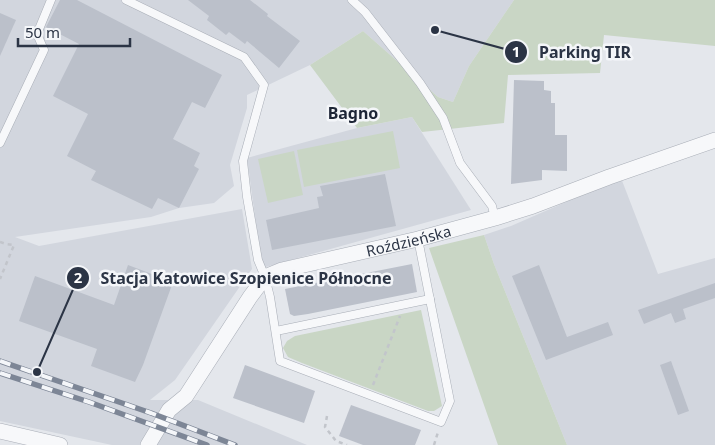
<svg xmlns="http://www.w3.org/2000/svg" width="715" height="445" font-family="'Noto Sans',sans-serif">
	<rect width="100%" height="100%" fill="#e4e7ec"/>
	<g fill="#d2d6de">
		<path d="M0,0H514L469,66L453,102L438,97L363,31L310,65L247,95V108L230,165L234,186L214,203L179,208L151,217L15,237L39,246L242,209L252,269L175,380L150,400H198L307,445H112L0,421Z"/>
		<path d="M412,117L471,210L262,268L247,158L357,128Z"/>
		<path d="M621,178L658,274L715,258V445H567L494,264L484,235L511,226Z"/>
	</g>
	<g fill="#c9d6c5">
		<path d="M514,0H715V46L604,35L600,73L508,75L504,123L422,132L412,117L357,128L310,65L363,31L438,97L453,102L469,66Z"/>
		<path d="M393,131L400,168L304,187L297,150Z"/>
		<path d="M294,151L303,195L268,203L258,159Z"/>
		<path d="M484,235L494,264L567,445H498L429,248Z"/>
		<path d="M421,310L442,406L434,411H428L302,363L288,357L283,348L287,341L295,336Z"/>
	</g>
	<g fill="#bbc0ca">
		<path d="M60,0H77L222,75L205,108L192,102L173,139L200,153L194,166L199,169L179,208L158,198L152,209L91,180L96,171L67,156L88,114L53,96L79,44L46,27Z"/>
		<path d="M188,0H250L268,14L267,16L300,41L279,68L247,41L245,44L229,32L226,35L207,20L209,16Z"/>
		<path d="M0,13L16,20L0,56Z"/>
		<path d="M514,80L544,81V90L551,91V103H555V135H567V171L542,170V180L511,184Z"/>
		<path d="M385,174L396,226L272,250L266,220L319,208L317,197L323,196L320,186Z"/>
		<path d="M412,264L417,292L308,314L294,316L290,314L285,289Z"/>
		<path d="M128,265L173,282L143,365L135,382L91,366L97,349L19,321L35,276L114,305Z"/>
		<path d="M539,265L567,337L608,322L613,335L546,360L512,276Z"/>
		<path d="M715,283V298L683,309L686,319L675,323L671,313L644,324L638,310Z"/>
		<path d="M671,361L689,411L678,415L660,365Z"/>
		<path d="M245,365L315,391L304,423L233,398Z"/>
		<path d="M351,405L421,430L415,445H363L339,436Z"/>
	</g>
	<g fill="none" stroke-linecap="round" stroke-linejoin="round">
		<g stroke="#a9aeb7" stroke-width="9">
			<g id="service">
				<path d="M126,0L244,57L264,85L243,161L247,197L258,260L265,277L270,297L280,361L441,422L450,401L418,239"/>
				<path d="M352,0L365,12L420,83L443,118L460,163L492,206L495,218"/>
				<path d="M0,143L44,50L37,34L51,0"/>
				<path d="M276,331L430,299"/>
			</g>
		</g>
		<g stroke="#a9aeb7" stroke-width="16">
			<g id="minor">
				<path d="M0,431L60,445"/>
				<path id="s1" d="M148,445L169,410L186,396L250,297L265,277L282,270L418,239L495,218L533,206L609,177L715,140"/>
			</g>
		</g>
		<g stroke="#c2c5cb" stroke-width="2.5" stroke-dasharray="4 4" stroke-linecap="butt">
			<path d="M0,242L6,244L14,245L0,279"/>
			<path d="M373,385L400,316"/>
			<path d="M327,416L325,427L336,441L347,445"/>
			<path d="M434,445L438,432"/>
		</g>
		<use href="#service" stroke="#f7f8fa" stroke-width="8"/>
		<use href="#minor" stroke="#f7f8fa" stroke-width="15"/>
		<g stroke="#7d8696" stroke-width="5.5">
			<g id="rail">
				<path d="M0,361L151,413L235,445"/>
				<path d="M0,373L89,402L207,445"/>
			</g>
		</g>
		<use href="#rail" stroke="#f4f6f9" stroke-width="4" stroke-dasharray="11" stroke-linecap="butt"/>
	</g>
	<g text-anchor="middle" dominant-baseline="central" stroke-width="5" stroke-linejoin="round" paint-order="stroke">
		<g font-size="15" fill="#2b3445" stroke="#f4f6f9">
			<text stroke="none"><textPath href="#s1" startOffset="354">Roździeńska</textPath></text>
		</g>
		<g font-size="16" font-weight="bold" fill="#1d2536" stroke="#f4f6f9">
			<text x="353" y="113">Bagno</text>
		</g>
	</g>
	<path fill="none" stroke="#2b3445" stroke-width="2" d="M435 30L516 52M37 372L78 278"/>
	<g fill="#2b3445" stroke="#f4f6f9" stroke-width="2">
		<circle cx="435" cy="30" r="5"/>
		<circle cx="37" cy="372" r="5"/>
		<circle cx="516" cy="52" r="12"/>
		<circle cx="78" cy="278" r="12"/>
	</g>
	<g font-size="15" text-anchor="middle" font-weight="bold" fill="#fff">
		<text x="516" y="57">1</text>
		<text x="78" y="283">2</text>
	</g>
	<g font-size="16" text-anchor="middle" font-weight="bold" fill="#2b3445" stroke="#f4f6f9" stroke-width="5" stroke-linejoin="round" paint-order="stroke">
		<text x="585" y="58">Parking TIR</text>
		<text x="246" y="284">Stacja Katowice Szopienice Północne</text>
	</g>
	<path d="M18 38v8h112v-8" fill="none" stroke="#2b3445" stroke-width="2.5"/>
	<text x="25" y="38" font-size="15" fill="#2b3445" stroke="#f4f6f9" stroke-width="4" paint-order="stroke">50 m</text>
</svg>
